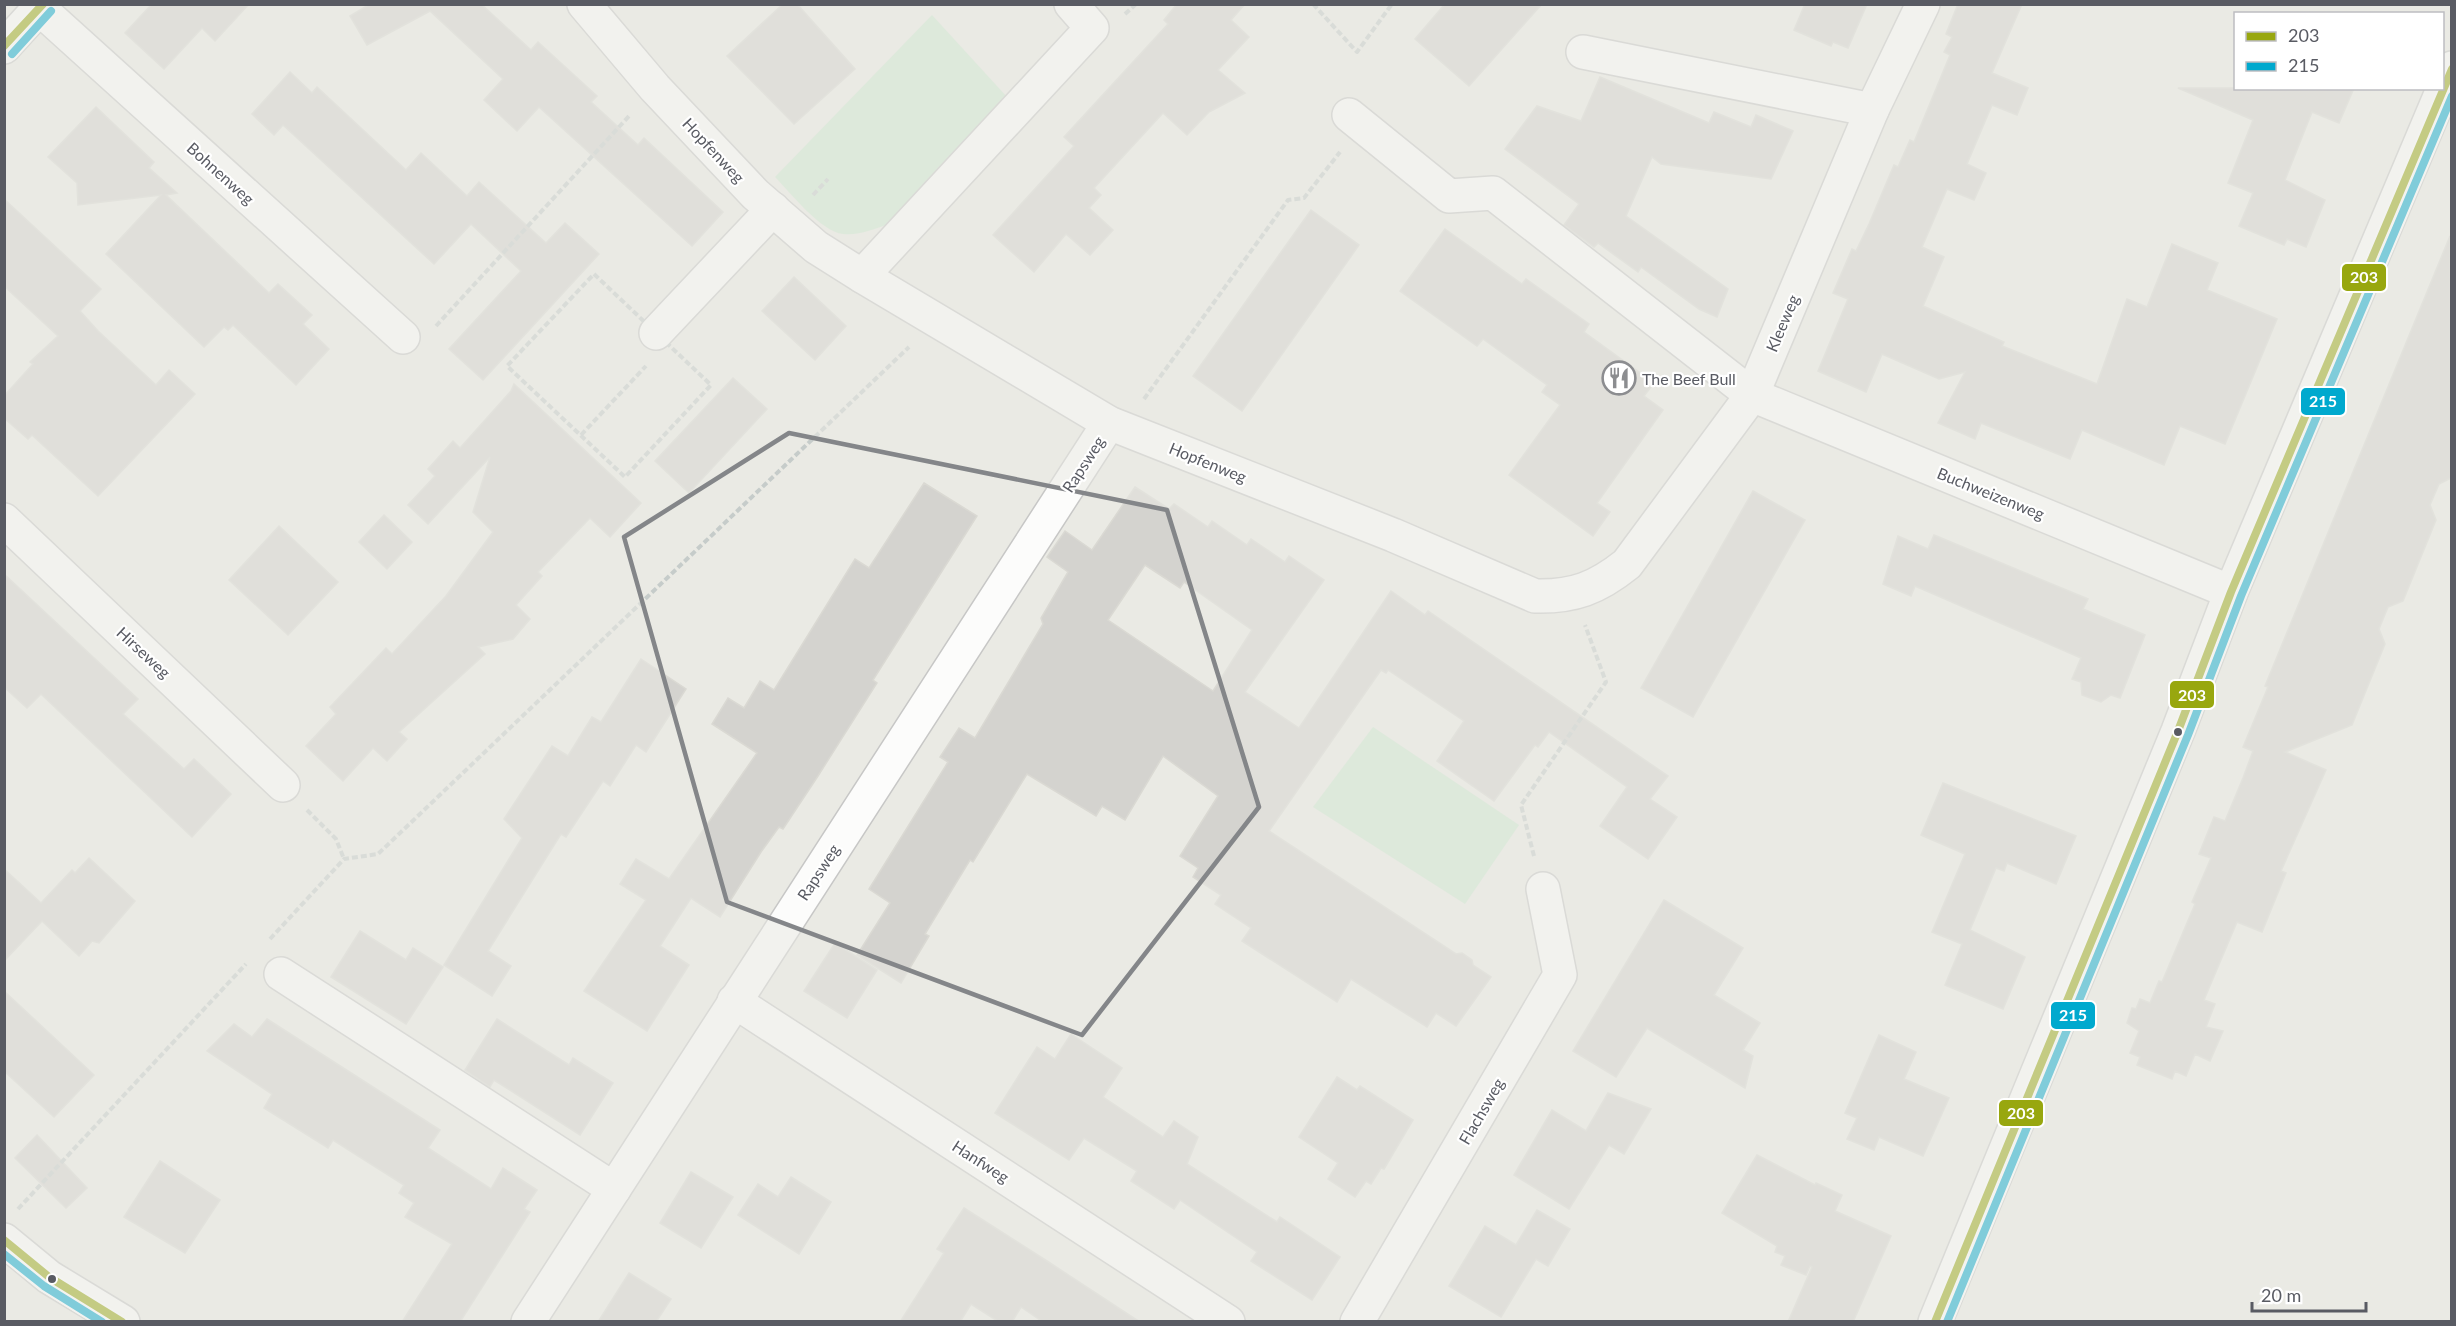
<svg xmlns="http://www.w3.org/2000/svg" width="2456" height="1326" font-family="Lato,sans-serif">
	<rect width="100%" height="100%" fill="#eaeae4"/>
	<g fill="#cfe9d1">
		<path d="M932,15L1007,97L889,224C874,229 858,236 843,234C821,232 790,192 775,177Z"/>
		<path d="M1373,727L1519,825L1465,904L1313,807Z"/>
	</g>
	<g fill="#d4d3cf" stroke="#dad9d3" stroke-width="1.5" fill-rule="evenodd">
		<path d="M152,4H249L215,41L202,28L164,69L125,33Z"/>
		<path d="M370,4H481L531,50L538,42L597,96L591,102L638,145L644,138L723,212L692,246L539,107L517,131L484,100L503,79L430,11L367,45L350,16Z"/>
		<path d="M783,4H797L855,69L794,124L727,56Z"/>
		<path d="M1177,4H1245L1231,20L1249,37L1218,70L1245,93L1209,112L1187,135L1163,113L1094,188L1101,195L1089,208L1113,230L1090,255L1066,234L1034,272L993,235L1074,146L1064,137L1168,24L1164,20Z"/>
		<path d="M1445,4H1542L1469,86L1415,39Z"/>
		<path d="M1805,4H1867L1848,48L1833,42L1831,46L1794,30Z"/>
		<path d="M1958,4H2022L1992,73L2028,88L2017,115L1992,105L1967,164L1986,173L1974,200L1947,189L1922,247L1944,257L1923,306L2004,342L2002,346L2097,384L2127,299L2147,307L2172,244L2218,263L2207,290L2277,319L2225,444L2180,426L2164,465L2082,430L2070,459L1981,423L1975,439L1938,423L1965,372L1939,379L1882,354L1866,392L1818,371L1848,299L1833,293L1852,249L1856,251L1869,224L1894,165L1898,167L1910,140L1914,142L1950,55L1944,52L1952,37L1946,34Z"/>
		<path d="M290,72L312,93L317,87L406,170L421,153L467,196L479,182L546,243L565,223L599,254L483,380L449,349L521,271L471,224L434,264L283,125L274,135L252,114Z"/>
		<path d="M1600,77L1709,123L1714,112L1751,127L1756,115L1793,131L1771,179L1661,164L1652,157L1626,216L1728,289L1717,317L1699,309L1641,267L1638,272L1598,243L1594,247L1564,225L1579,204L1505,149L1537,106L1581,121Z"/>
		<path d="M2178,88H2354L2339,123L2312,112L2285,180L2325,200L2306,247L2287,239L2284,245L2239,226L2253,193L2228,183L2253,120Z"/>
		<path d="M96,107L154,162L149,168L177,193L166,195L269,293L278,284L312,315L303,324L329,349L296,385L233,325L228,330L224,327L204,347L106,254L161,195L78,205L77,183L48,157Z"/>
		<path d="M4,199L101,289L80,311L98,331L156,385L169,370L195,394L98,496L32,435L28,439L4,418V396L33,364L30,362L58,336L4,286Z"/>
		<path d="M1311,210L1359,245L1242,411L1193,376Z"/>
		<path d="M1445,229L1522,284L1526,279L1589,324L1584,332L1654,383L1644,396L1663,410L1597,503L1610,512L1593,536L1509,475L1560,405L1542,392L1547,385L1483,339L1477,346L1400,291Z"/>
		<path d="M2450,236L2451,478L2439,484L2430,505L2436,520L2403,601L2388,607L2379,629L2385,644L2352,725L2285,752L2326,770L2281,871L2286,873L2262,932L2237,922L2204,1000L2215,1004L2206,1027L2223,1031L2210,1061L2195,1054L2186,1076L2175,1071L2172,1079L2137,1065L2140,1057L2130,1053L2139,1031L2127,1023L2132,1008L2136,1009L2140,999L2150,1003L2159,981L2162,982L2195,904L2192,902L2211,858L2199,854L2214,817L2225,821L2243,778L2253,751L2243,747L2268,687L2265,686Z"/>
		<path d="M794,277L846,326L815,360L762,311Z"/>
		<path d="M733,378L767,409L689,493L655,461Z"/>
		<path d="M514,384L641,503L610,537L590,518L538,572L542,576L516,605L530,619L513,639L478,647L485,654L399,732L407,739L387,761L373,748L343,781L306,746L336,714L330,707L386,648L392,654L446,596L493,532L473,512L490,457L428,524L408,505L435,476L428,469L453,441L460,448L511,391Z"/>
		<path d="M924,483L977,516L873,680L877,683L818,776L783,829L779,827L761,852L720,917L691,898L660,946L689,965L647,1031L584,991L646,900L620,884L636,859L669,879L757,753L712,724L728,698L744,708L760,681L774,690L855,559L869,568Z"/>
		<path d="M1135,487L1169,509L1174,504L1208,527L1212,521L1247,545L1251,539L1285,562L1289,556L1324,580L1245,692L1299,728L1391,591L1425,615L1428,611L1668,776L1650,799L1677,817L1648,859L1600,826L1627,787L1549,732L1538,747L1535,745L1494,801L1437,761L1464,721L1388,670L1386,673L1381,670L1269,831L1456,954L1462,953L1472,960L1473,965L1491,977L1456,1026L1436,1013L1427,1027L1351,979L1337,1002L1242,941L1251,928L1215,904L1221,895L1193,877L1198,868L1180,856L1218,796L1163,756L1125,820L1102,806L1096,816L1027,774L973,862L970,860L925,934L929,936L901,983L857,955L890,903L869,889L948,762L940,757L959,728L975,738L1043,624L1041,618L1068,572L1047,557L1065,531L1092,550ZM1145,565L1180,588L1184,582L1252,630L1213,691L1108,620Z"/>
		<path d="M1753,491L1805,520L1693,717L1641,688Z"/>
		<path d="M384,515L412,542L387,569L359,542Z"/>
		<path d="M279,526L338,582L288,635L229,580Z"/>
		<path d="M1934,535L2088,599L2083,609L2145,635L2120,698L2111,695L2101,702L2082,695L2081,682L2072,679L2081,658L1915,586L1911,596L1883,584L1898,536L1928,549Z"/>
		<path d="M4,574L138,699L123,714L184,769L194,759L231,794L192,837L41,694L27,708L4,687Z"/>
		<path d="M641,659L686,689L646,752L636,745L610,786L603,781L566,837L561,834L488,951L511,966L492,996L444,965L522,838L504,819L552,746L568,756L592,717L601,722Z"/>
		<path d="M1943,783L2076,836L2056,884L2007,863L2004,871L1996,868L1970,930L2025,957L2003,1009L1945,985L1962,944L1932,932L1965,854L1921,835Z"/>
		<path d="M89,858L135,901L99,943L92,941L79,956L42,921L4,961V869L41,903L72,870L75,873Z"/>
		<path d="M1664,900L1743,948L1714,995L1760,1023L1743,1050L1753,1056L1745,1088L1647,1028L1616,1077L1573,1051Z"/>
		<path d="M360,931L406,960L413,948L443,967L406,1024L331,977Z"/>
		<path d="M835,943L877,970L847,1018L804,991Z"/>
		<path d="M4,991L94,1075L54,1117L4,1071Z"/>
		<path d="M267,1019L440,1130L428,1148L491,1189L503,1168L537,1190L524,1209L530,1212L460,1322H402L452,1244L405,1217L414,1203L399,1193L404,1185L333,1140L328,1148L264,1108L272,1094L207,1051L234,1024L252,1037Z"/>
		<path d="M497,1019L569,1065L573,1058L613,1083L580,1135L494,1080L490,1087L465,1070Z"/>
		<path d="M1071,1034L1122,1068L1103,1097L1163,1137L1174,1121L1198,1137L1187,1164L1277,1222L1280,1217L1340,1257L1312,1300L1251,1261L1257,1252L1180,1200L1174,1209L1131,1181L1137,1171L1084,1138L1069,1160L995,1113L1037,1047L1055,1059Z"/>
		<path d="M1879,1035L1916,1052L1904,1079L1949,1098L1923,1156L1879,1137L1874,1150L1847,1139L1857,1118L1845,1113Z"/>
		<path d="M1337,1077L1357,1090L1360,1086L1413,1120L1384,1169L1381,1168L1371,1184L1366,1181L1355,1197L1328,1179L1338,1163L1299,1137Z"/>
		<path d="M1608,1093L1651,1109L1624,1154L1609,1145L1569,1209L1514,1175L1552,1110L1586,1131Z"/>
		<path d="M37,1135L87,1188L66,1208L15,1158Z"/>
		<path d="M1757,1155L1815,1185L1816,1183L1842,1195L1835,1211L1891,1236L1853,1322H1788L1812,1267L1810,1266L1806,1275L1781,1265L1785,1256L1775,1252L1777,1246L1722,1213Z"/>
		<path d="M160,1161L220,1200L185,1253L124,1217Z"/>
		<path d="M691,1172L733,1197L701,1248L660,1223Z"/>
		<path d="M791,1177L831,1202L799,1254L738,1215L758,1184L778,1197Z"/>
		<path d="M964,1208L1047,1261L1140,1322H1043L1021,1307L1012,1322H999L971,1304L960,1322H900L944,1253L937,1249Z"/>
		<path d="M1537,1210L1570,1229L1548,1266L1536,1259L1501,1317L1449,1286L1485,1226L1516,1245Z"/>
		<path d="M629,1273L671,1299L656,1322H598Z"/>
	</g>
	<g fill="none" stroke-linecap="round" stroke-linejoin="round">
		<g stroke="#c7c7c6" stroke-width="36">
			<g id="minor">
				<path d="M584,4L655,88L755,194L816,247L862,276L1109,423L1393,535L1535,596C1574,597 1597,588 1627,564L1752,395L1872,110L1923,4"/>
				<path d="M39,8L403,337"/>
				<path d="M4,47L43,4"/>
				<path d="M1583,52L1872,110"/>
				<path d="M1349,115L1449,196L1493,193L1752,395L2231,592"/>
				<path d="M862,276L1092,28L1071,4"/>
				<path d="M656,333L773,209"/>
				<path d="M4,520L283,785"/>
				<path d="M281,974L614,1189"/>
				<path d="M734,1001L1228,1322"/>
				<path d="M4,1240L49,1277L123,1322"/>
				<path d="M528,1322L1109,423"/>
				<path d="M1357,1322L1560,975L1543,889"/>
				<path d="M1935,1322L2178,731L2231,592L2452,68"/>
			</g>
		</g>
		<g stroke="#c6ccca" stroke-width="4" stroke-dasharray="6 3" stroke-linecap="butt">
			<path d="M1313,4L1357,52L1392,4"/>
			<path d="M1125,14L1136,4"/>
			<path d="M813,195L828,179"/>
			<path d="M594,274L711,385L625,477L507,366Z"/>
			<path d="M436,326L630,115"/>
			<path d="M1144,399L1288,200L1304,198L1340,152"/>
			<path d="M581,435L646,366"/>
			<path d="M307,810L336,839L344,859"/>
			<path d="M1534,856L1521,805L1606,682L1585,625"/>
			<path d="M270,939L344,859L378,854L909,347"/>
			<path d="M18,1209L246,964"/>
		</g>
		<use href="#minor" stroke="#fcfcfb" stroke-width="33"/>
		<g stroke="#fff" stroke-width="12">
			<g id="bus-1">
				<path d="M4,46L43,4"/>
				<path d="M4,1240L49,1277L122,1322"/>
				<path d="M1935,1322L2178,731L2231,592L2452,69"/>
			</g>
		</g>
		<g stroke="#fff" stroke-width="12">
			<g id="bus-2">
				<path d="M12,54L51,11"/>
				<path d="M4,1254L44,1286L102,1322"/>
				<path d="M1947,1322L2188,735L2241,596L2452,96"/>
			</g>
		</g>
		<use href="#bus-1" stroke="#98a70f" stroke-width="8"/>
		<use href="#bus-2" stroke="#00a9ce" stroke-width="8"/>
	</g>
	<path d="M0 0H2456V1326H0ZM789,433L1167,510L1259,807L1082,1035L727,902L624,537Z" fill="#eaeae4" fill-opacity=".55" fill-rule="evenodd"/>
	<path fill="none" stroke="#848689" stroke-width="4.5" stroke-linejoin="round" d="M789,433L1167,510L1259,807L1082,1035L727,902L624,537Z"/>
	<defs>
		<g id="restaurant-ring" transform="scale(1.725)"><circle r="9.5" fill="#fff" stroke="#8c8d90" stroke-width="1.5"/><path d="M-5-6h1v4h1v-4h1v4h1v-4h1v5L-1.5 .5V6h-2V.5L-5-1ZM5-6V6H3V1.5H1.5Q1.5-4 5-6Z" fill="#8c8d90"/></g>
	</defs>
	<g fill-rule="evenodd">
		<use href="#restaurant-ring" x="1619" y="378"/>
	</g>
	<g fill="#595b63" stroke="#fff" stroke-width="2">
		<circle cx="2178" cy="732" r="5"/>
		<circle cx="52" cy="1279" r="5"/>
	</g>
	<g text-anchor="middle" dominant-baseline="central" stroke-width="4.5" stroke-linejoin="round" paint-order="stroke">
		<g font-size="16" fill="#595b63" stroke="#fff">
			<text transform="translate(714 150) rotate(47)">Hopfenweg</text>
			<text transform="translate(221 173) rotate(42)">Bohnenweg</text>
			<text transform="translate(1782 323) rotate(-67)">Kleeweg</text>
			<text transform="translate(1208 462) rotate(22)">Hopfenweg</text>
			<text transform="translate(1083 464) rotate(-57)">Rapsweg</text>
			<text transform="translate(1991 493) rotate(22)">Buchweizenweg</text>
			<text transform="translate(144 652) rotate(43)">Hirseweg</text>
			<text transform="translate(818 872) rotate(-57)">Rapsweg</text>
			<text transform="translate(1481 1111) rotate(-60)">Flachsweg</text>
			<text transform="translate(981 1161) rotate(33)">Hanfweg</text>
		</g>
		<g font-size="16" fill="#595b63" stroke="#fff" text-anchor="start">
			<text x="1642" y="378">The Beef Bull</text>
		</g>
	</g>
	<g stroke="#fff" stroke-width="2">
		<rect x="2341" y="263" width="46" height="29" rx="6" fill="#98a70f"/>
		<rect x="2300" y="387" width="46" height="29" rx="6" fill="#00a9ce"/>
		<rect x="2169" y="680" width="46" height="29" rx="6" fill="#98a70f"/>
		<rect x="2050" y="1001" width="46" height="29" rx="6" fill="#00a9ce"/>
		<rect x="1998" y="1099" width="46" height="28" rx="6" fill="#98a70f"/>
	</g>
	<g font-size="16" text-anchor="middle" font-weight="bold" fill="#fff">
		<text x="2364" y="283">203</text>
		<text x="2323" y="407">215</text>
		<text x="2192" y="701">203</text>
		<text x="2073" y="1021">215</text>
		<text x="2021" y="1119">203</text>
	</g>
	<rect width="2456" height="1326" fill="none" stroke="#595b63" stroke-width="12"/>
	<rect x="2234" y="12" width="210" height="78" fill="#ffffff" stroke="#bdbdc1" stroke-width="1.5"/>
	<rect x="2246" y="32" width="30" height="9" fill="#98a70f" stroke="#bdbdc1" stroke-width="1.5"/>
	<text x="2288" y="42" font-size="18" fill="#595b63">203</text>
	<rect x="2246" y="62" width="30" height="9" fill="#00a9ce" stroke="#bdbdc1" stroke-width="1.5"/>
	<text x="2288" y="72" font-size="18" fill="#595b63">215</text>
	<path d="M2252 1302v9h114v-9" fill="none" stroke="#595b63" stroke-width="3"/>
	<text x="2261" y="1302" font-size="18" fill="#595b63" stroke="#ffffff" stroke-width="4.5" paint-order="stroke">20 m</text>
</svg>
